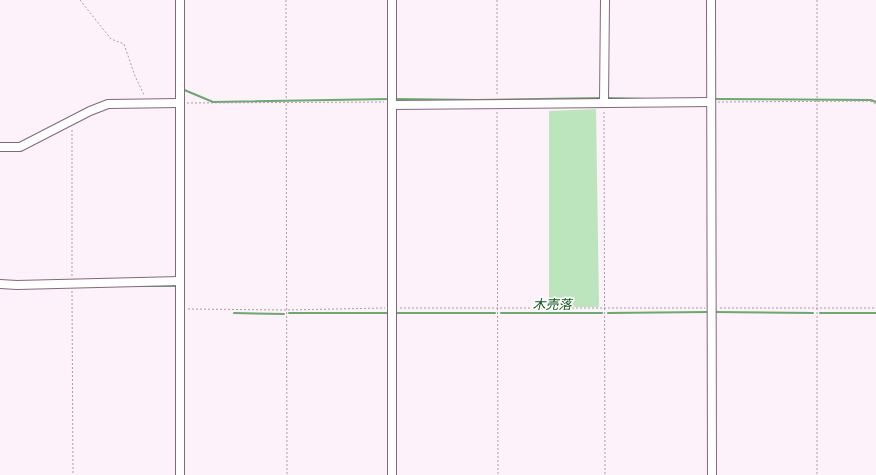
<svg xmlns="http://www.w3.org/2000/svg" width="876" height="475" font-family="'Public Sans','Noto Sans JP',sans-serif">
	<rect width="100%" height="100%" fill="#fdf1fa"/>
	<path fill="#bce4bd" d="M596,109L599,307H549V111Z"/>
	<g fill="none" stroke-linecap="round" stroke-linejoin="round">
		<g stroke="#6aaa6e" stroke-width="2">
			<path d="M182,89L213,102L390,99"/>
			<path d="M607,98L648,99"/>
			<path d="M395,99L477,100L602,98"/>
			<path d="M713,99L871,100L876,102"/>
			<path d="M131,286H176V288"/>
			<path d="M716,312L813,313"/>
			<path d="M234,313L284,314"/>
			<path d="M289,313H388"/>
			<path d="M396,313H495"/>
			<path d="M501,313H602"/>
			<path d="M608,313L708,312"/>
			<path d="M820,313H876"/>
		</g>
		<g stroke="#82687c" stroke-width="10">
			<g id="street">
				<path d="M180,0V475"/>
				<path d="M392,0V475"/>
				<path d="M711,0L712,475"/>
				<path d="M604,102L605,0"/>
				<path d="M392,105L711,102"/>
				<path d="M0,147H20L90,111L108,104L180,103"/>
				<path d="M0,284L17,285L180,281"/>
			</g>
		</g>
		<g stroke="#a99da6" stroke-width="1" stroke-dasharray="2 2" stroke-linecap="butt">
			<path d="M80,0L111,39L124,44L135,76L144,95"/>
			<path d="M286,0L287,475"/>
			<path d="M497,0V96"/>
			<path d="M817,0V475"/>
			<path d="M870,101L876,104"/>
			<path d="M718,102L876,101"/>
			<path d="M187,103L384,102"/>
			<path d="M497,112L498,475"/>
			<path d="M604,112L605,475"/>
			<path d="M72,276V129"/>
			<path d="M72,291L73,475"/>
			<path d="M400,308H705"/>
			<path d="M720,308H876"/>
			<path d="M188,309L286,310L385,308"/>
		</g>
		<use href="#street" stroke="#fff" stroke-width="8"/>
	</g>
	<g text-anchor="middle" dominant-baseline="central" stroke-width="3" stroke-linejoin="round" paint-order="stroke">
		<g font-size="13" font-style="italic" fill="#0d541a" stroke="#fff">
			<text x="552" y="304">木売落</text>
		</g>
	</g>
</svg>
